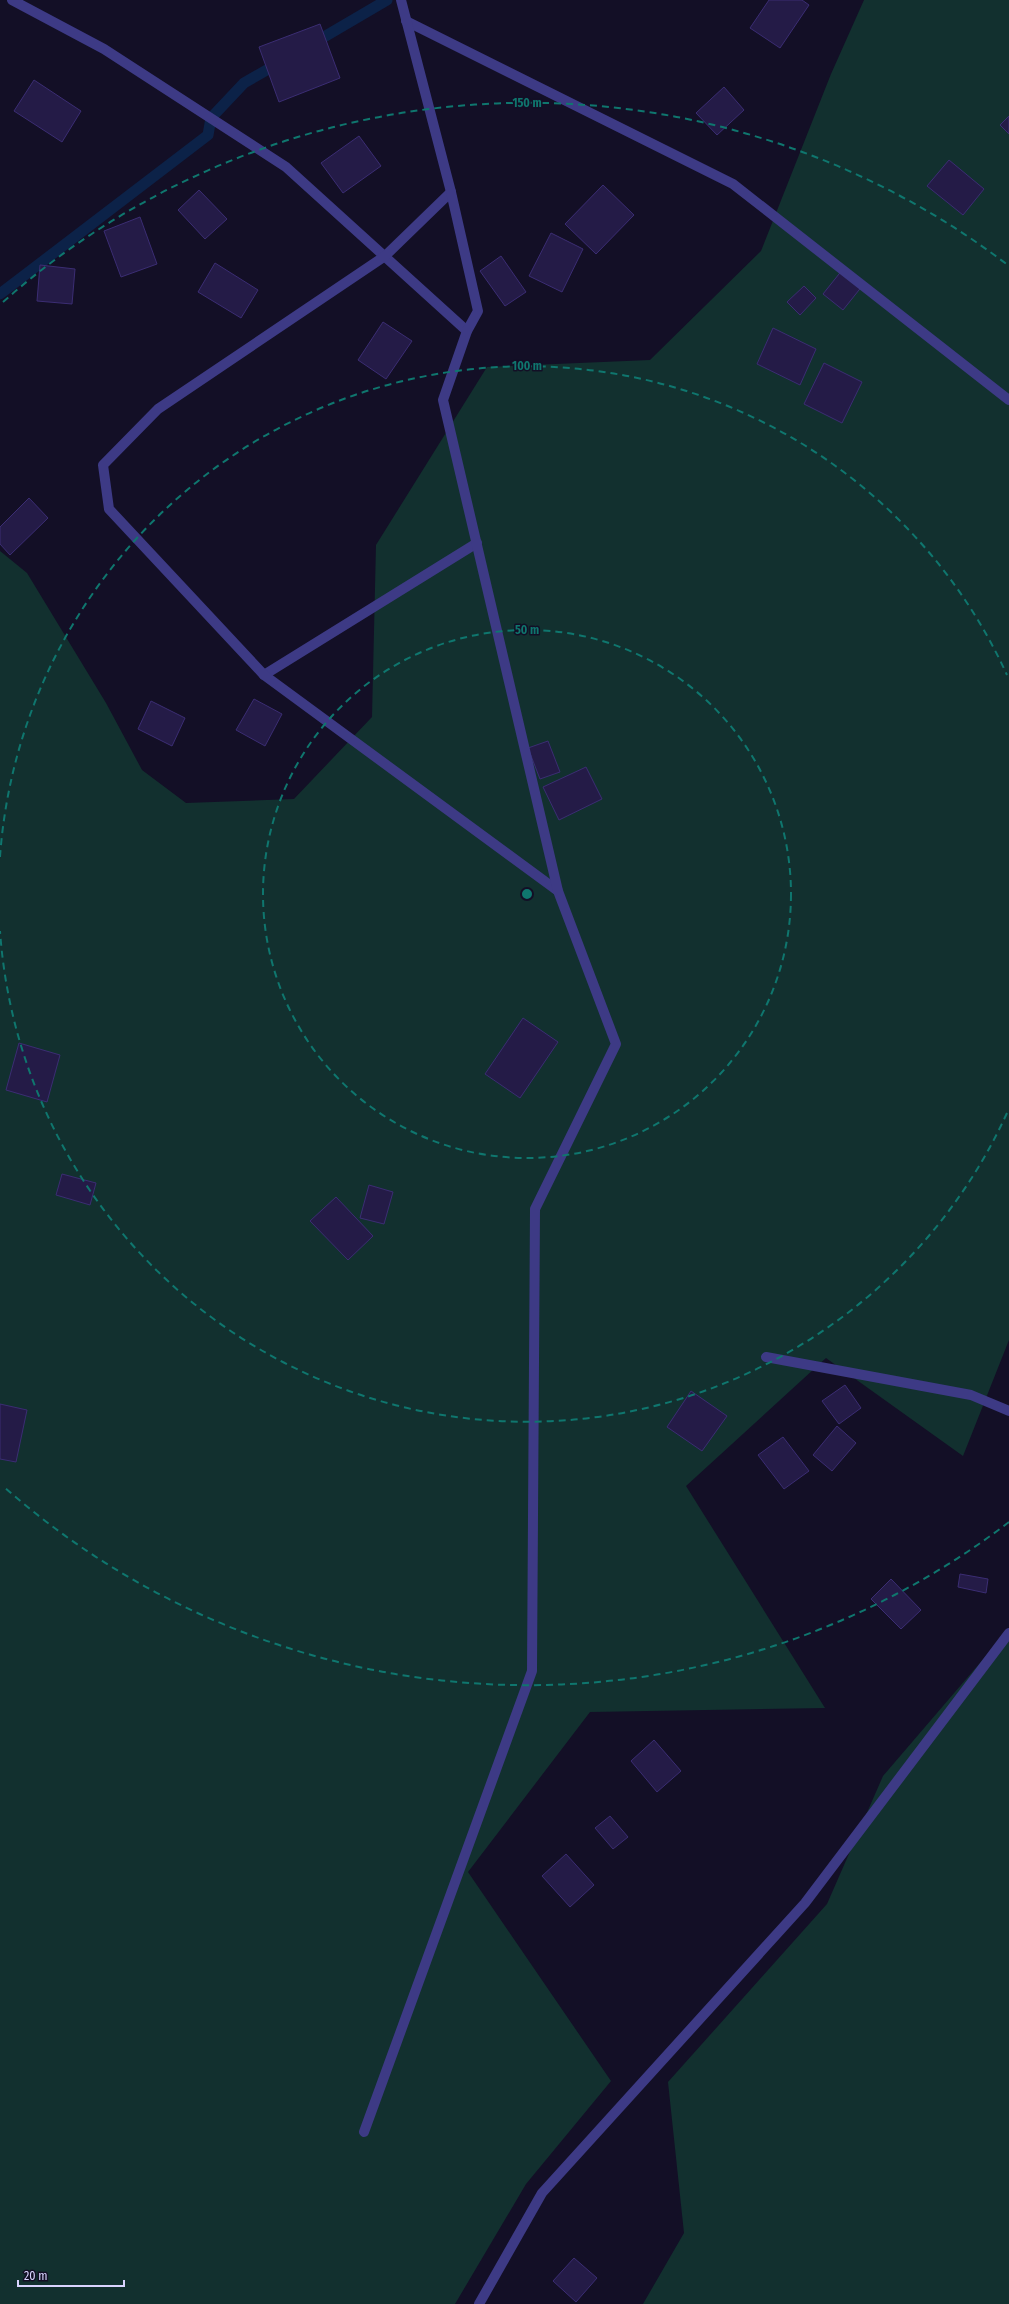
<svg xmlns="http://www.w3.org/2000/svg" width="1009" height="2304" font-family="'Fira Sans Condensed',sans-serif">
	<rect width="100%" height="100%" fill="#130f26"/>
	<g fill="#12302f">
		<path d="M864,0H1009V1340L963,1456L826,1358L686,1486L825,1708L590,1712L468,1872L611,2081L526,2184L455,2304H0V551L27,573L106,703L142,770L186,803L294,799L372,717L376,545L487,367L650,360L761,251L831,74Z"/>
		<path d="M1009,1629V2304H643L684,2233L668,2082L827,1904L883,1776Z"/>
	</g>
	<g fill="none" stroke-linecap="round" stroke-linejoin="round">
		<g stroke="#0c2248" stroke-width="11">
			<path d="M312,44L387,0"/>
			<path d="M0,294L208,135L211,118L244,83L279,63"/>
		</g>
	</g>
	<g fill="#241b47" stroke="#3b2d73">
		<path d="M769,0H802L809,5L780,48L750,28Z"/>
		<path d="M320,24L340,78L279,102L259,47Z"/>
		<path d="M34,80L81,111L62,142L14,111Z"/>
		<path d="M724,87L744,110L717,135L696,113Z"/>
		<path d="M1009,116V134L1000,125Z"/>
		<path d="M359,136L381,166L343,193L321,163Z"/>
		<path d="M949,160L984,189L963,215L927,186Z"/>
		<path d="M603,185L634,215L596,254L565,224Z"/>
		<path d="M199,190L227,219L205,239L178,210Z"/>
		<path d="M140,217L157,264L121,277L104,231Z"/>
		<path d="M551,233L583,249L562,292L529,276Z"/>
		<path d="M501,256L526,292L505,306L480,271Z"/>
		<path d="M215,263L258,290L241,318L198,292Z"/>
		<path d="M40,265L75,269L72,304L37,301Z"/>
		<path d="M843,269L863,285L843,310L823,294Z"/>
		<path d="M804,286L816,298L800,315L787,302Z"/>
		<path d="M383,322L412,341L386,379L358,360Z"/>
		<path d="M773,328L816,349L800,385L757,364Z"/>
		<path d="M824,363L862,382L842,423L804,404Z"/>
		<path d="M29,498L48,518L10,555L0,544V527Z"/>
		<path d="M254,699L282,714L265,746L236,730Z"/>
		<path d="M151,701L185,718L172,746L138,729Z"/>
		<path d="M548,741L560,772L540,779L528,748Z"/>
		<path d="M586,767L602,799L559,820L543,787Z"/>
		<path d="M523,1018L558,1042L520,1098L485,1074Z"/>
		<path d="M19,1043L60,1055L47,1102L6,1090Z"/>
		<path d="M62,1174L96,1183L90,1205L56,1195Z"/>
		<path d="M369,1185L393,1192L384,1224L360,1218Z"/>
		<path d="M336,1197L373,1236L348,1260L310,1221Z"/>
		<path d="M845,1385L861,1408L839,1424L822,1401Z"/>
		<path d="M691,1391L727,1416L702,1451L667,1427Z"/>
		<path d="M0,1404L27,1410L16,1462L0,1459Z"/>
		<path d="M837,1426L856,1443L832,1471L813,1455Z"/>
		<path d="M783,1437L809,1471L784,1489L758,1455Z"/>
		<path d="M960,1574L988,1579L986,1593L958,1587Z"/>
		<path d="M891,1579L921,1610L901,1629L871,1599Z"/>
		<path d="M654,1740L681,1771L657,1792L631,1761Z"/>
		<path d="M610,1816L628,1837L613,1849L595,1828Z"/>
		<path d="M566,1854L594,1885L570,1907L542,1876Z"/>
		<path d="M574,2258L597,2278L576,2302L553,2281Z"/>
	</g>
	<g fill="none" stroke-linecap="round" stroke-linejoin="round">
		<g stroke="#3d3a85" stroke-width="10">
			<path d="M264,675L477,543"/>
			<path d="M766,1357L971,1395L1009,1411"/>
		</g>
		<g stroke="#3d3a85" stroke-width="10">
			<path d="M12,0L104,49L286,167L467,331"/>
			<path d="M406,21L733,184L1009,400"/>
			<path d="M451,192L385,256L158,409L103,465L109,509L264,675L558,891"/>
			<path d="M364,2132L532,1671L535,1209L616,1044L558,891L443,400L467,331L478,311L451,192L401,0"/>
			<path d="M479,2304L542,2193L805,1903L1009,1633"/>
		</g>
	</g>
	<g fill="none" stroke="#0f766e" stroke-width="2" stroke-dasharray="7 5">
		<circle cx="527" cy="894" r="264"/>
		<path d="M1007 1113A528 528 0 0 1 0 931M0 857A528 528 0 0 1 1007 675"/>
		<path d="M1009 1522A791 791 0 0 1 3 1486M3 302A791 791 0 0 1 1009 266"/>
	</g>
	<circle cx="527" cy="894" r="6" fill="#0f766e" stroke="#130f26" stroke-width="2"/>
	<g font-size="12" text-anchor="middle" font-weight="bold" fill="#0f766e" stroke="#130f26" stroke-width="3" stroke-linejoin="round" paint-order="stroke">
		<text x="527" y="107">150 m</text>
		<text x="527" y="370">100 m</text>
		<text x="527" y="634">50 m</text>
	</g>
	<path d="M18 2280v6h106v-6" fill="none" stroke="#d9d4ff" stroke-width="2"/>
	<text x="24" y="2280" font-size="12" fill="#d9d4ff" stroke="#130f26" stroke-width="3" paint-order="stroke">20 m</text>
</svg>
